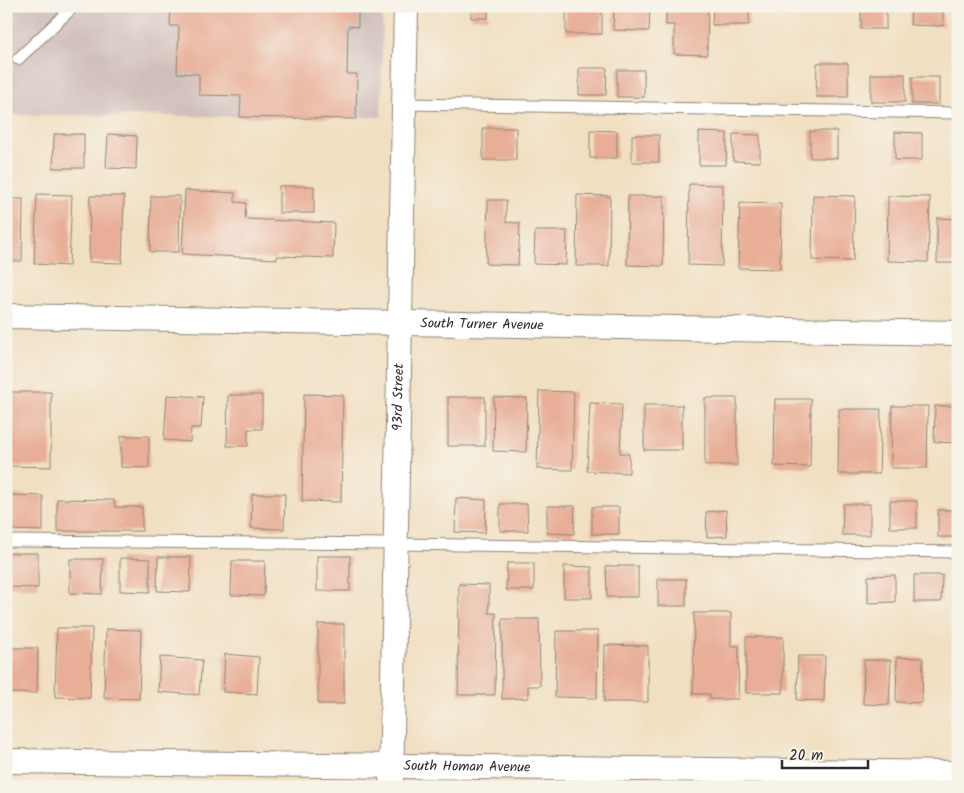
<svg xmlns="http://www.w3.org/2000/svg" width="964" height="793" font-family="Kalam,sans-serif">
	<rect width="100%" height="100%" fill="#f7f3e8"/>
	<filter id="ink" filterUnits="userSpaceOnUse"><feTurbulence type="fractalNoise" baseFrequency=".02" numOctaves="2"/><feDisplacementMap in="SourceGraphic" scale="10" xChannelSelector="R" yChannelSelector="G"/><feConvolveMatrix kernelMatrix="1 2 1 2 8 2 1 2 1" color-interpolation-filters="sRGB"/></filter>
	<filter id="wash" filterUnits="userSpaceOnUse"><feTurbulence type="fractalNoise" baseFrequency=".0096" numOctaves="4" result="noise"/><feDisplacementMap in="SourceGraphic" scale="20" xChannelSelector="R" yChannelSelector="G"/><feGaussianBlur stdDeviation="1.12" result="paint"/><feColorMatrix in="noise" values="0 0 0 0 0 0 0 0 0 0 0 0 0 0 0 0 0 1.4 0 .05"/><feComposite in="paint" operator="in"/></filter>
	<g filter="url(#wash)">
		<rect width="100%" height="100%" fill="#f1dfc1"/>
		<path fill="#d0c0bc" d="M6,6H383L381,117L6,115Z"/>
		<g id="blocks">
			<g fill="#e8ae97">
				<path d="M171,6H358V27L348,26L347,74H357L356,119L240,117L241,96L199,95V74L177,73L179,26H170Z"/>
				<rect x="471" y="6" width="17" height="12"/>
				<rect x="566" y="6" width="36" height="28"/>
				<path d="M614,6H650L649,31L613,30Z"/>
				<path d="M666,6H708L707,55L674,54V25H666Z"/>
				<path d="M713,6H749V25H712Z"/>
				<rect x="861" y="6" width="25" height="23"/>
				<path d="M911,6H943V26L910,25Z"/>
				<path d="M817,63H848V97H816Z"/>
				<path d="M579,68H607L606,95H579Z"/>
				<rect x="617" y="70" width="27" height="27"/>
				<rect x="871" y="74" width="34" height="28"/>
				<rect x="912" y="77" width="27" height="27"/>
				<rect x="483" y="128" width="33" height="32"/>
				<path d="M590,130L617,131V158H590Z"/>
				<rect x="810" y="131" width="27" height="27"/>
				<path d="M699,132L727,133L726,165H699Z"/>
				<path d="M895,132L922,133V160H895Z"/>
				<path d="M54,134H84V168H53Z"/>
				<path d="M108,134L137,136L136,169L106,168Z"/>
				<path d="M733,134L760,135V162L733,161Z"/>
				<rect x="632" y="135" width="27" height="27"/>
				<path d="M689,184L723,185L722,266L688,265Z"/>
				<rect x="279" y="186" width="35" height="27"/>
				<path d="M185,190L235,193V202L246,203L245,219L334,223L333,258L277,256V259L182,254Z"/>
				<path d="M37,194L72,195L69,266L34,264Z"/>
				<path d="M577,195L610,196L609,266H576Z"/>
				<path d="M813,195L855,196L853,261L812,260Z"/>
				<path d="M90,196H124L122,263L89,262Z"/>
				<path d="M151,196H180L179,252H150Z"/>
				<path d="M628,196H664L663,266L627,265Z"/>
				<path d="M888,196L930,197L928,262L887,261Z"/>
				<path d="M6,199H23L22,261H6Z"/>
				<path d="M488,200H506V222L520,223L518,265L486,264Z"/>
				<path d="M740,203L781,204L780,269L738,268Z"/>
				<path d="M937,218L958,219V263H937Z"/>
				<path d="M535,231H567L566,265L534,264Z"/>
				<path d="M539,391L574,392L572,470L537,469Z"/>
				<path d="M10,392H51V467L10,466Z"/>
				<path d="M304,394L343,395L341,502L302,501Z"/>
				<path d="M167,395L203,397L201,428H191L190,442L164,440Z"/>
				<path d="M228,395H262V429H248V446H227Z"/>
				<rect x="448" y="397" width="37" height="49"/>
				<path d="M494,397L527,398L526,452L493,451Z"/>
				<rect x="705" y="398" width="32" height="67"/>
				<path d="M775,399H811L810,467L774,466Z"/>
				<path d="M590,403L622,404L620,453L629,454V473L587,471Z"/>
				<rect x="644" y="405" width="38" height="45"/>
				<path d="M892,406H928L927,468H891Z"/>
				<path d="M935,406H958V443L934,442Z"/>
				<path d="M839,409H881L879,474H838Z"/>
				<path d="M121,436H149V468L121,467Z"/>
				<path d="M252,494H285L284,529L251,528Z"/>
				<path d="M10,495L43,496V531L10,530Z"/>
				<path d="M456,498L486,500L485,533L455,532Z"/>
				<path d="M57,499L114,500L115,507H142V531H57Z"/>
				<rect x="890" y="501" width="27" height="27"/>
				<path d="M500,504H527L528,531H500Z"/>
				<path d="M843,504H870V535H842Z"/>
				<path d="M547,506H575L574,534L547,533Z"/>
				<rect x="592" y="507" width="27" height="27"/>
				<path d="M726,510L727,536L707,537L706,512Z"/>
				<rect x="938" y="510" width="20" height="27"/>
				<path d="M6,553H38V588L6,587Z"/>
				<rect x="317" y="556" width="33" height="35"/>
				<path d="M158,557H191L190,592L157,591Z"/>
				<path d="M120,558L150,559V592L120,591Z"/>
				<path d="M70,559H103L102,594L70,593Z"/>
				<path d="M232,561H265L264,596L231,595Z"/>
				<path d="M507,563H534V590H506Z"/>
				<path d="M564,566L592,567V598H564Z"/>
				<path d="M606,566H638V597H607Z"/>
				<path d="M895,575V602L868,603V576Z"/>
				<path d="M914,575H942L941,602H914Z"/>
				<rect x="658" y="579" width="28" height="27"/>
				<path d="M459,584L489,585V613H496L495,695H458Z"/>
				<path d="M694,613H731V646H739L738,699H710V694H693Z"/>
				<path d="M502,619H539L540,686H528V698L502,699Z"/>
				<rect x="318" y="624" width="26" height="80"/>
				<path d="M57,628H92L90,698L55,697Z"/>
				<path d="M106,629L141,630L139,699L104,698Z"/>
				<path d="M556,631H598L597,698L555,697Z"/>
				<rect x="746" y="637" width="37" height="56"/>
				<path d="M605,645L648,646V702H604Z"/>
				<path d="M6,648H38L37,693H6Z"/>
				<path d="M225,654L259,657L257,694L223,692Z"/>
				<path d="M798,656H825L824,701L797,700Z"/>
				<path d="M160,657L202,660L199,695L158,692Z"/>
				<path d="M897,657L923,658L922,703L896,702Z"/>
				<path d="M864,660H891L889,705L863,704Z"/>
			</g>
		</g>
	</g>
	<g filter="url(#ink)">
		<use href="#blocks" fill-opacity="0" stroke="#8e8576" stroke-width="1"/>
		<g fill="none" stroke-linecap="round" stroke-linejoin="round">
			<g stroke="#8e8576" stroke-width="13">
				<g id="lane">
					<path d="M18,59L74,6"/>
					<path d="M404,104L958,113"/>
					<path d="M6,541L396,544L958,552"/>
				</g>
			</g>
			<g stroke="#8e8576" stroke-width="26">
				<g id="street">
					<path id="s1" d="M6,316L958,333"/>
					<path id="s2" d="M6,761L958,773"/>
					<path id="s3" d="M391,787L406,6"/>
				</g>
			</g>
			<use href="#lane" stroke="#fff" stroke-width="11"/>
			<use href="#street" stroke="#fff" stroke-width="24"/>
		</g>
	</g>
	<g text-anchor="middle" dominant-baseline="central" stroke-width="4" stroke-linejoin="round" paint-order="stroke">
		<g font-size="14" fill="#2b2b2b" stroke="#f7f3e8">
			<text stroke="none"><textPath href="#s1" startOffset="476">South Turner Avenue</textPath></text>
			<text stroke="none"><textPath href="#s3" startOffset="390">93rd Street</textPath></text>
			<text stroke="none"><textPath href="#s2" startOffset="461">South Homan Avenue</textPath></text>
		</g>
	</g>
	<rect width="964" height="793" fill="none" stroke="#f7f3e8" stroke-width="25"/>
	<path d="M782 760v8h86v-8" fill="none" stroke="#2b2b2b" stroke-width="2.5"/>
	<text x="789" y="760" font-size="15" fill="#2b2b2b" stroke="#f7f3e8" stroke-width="4" paint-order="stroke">20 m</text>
</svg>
